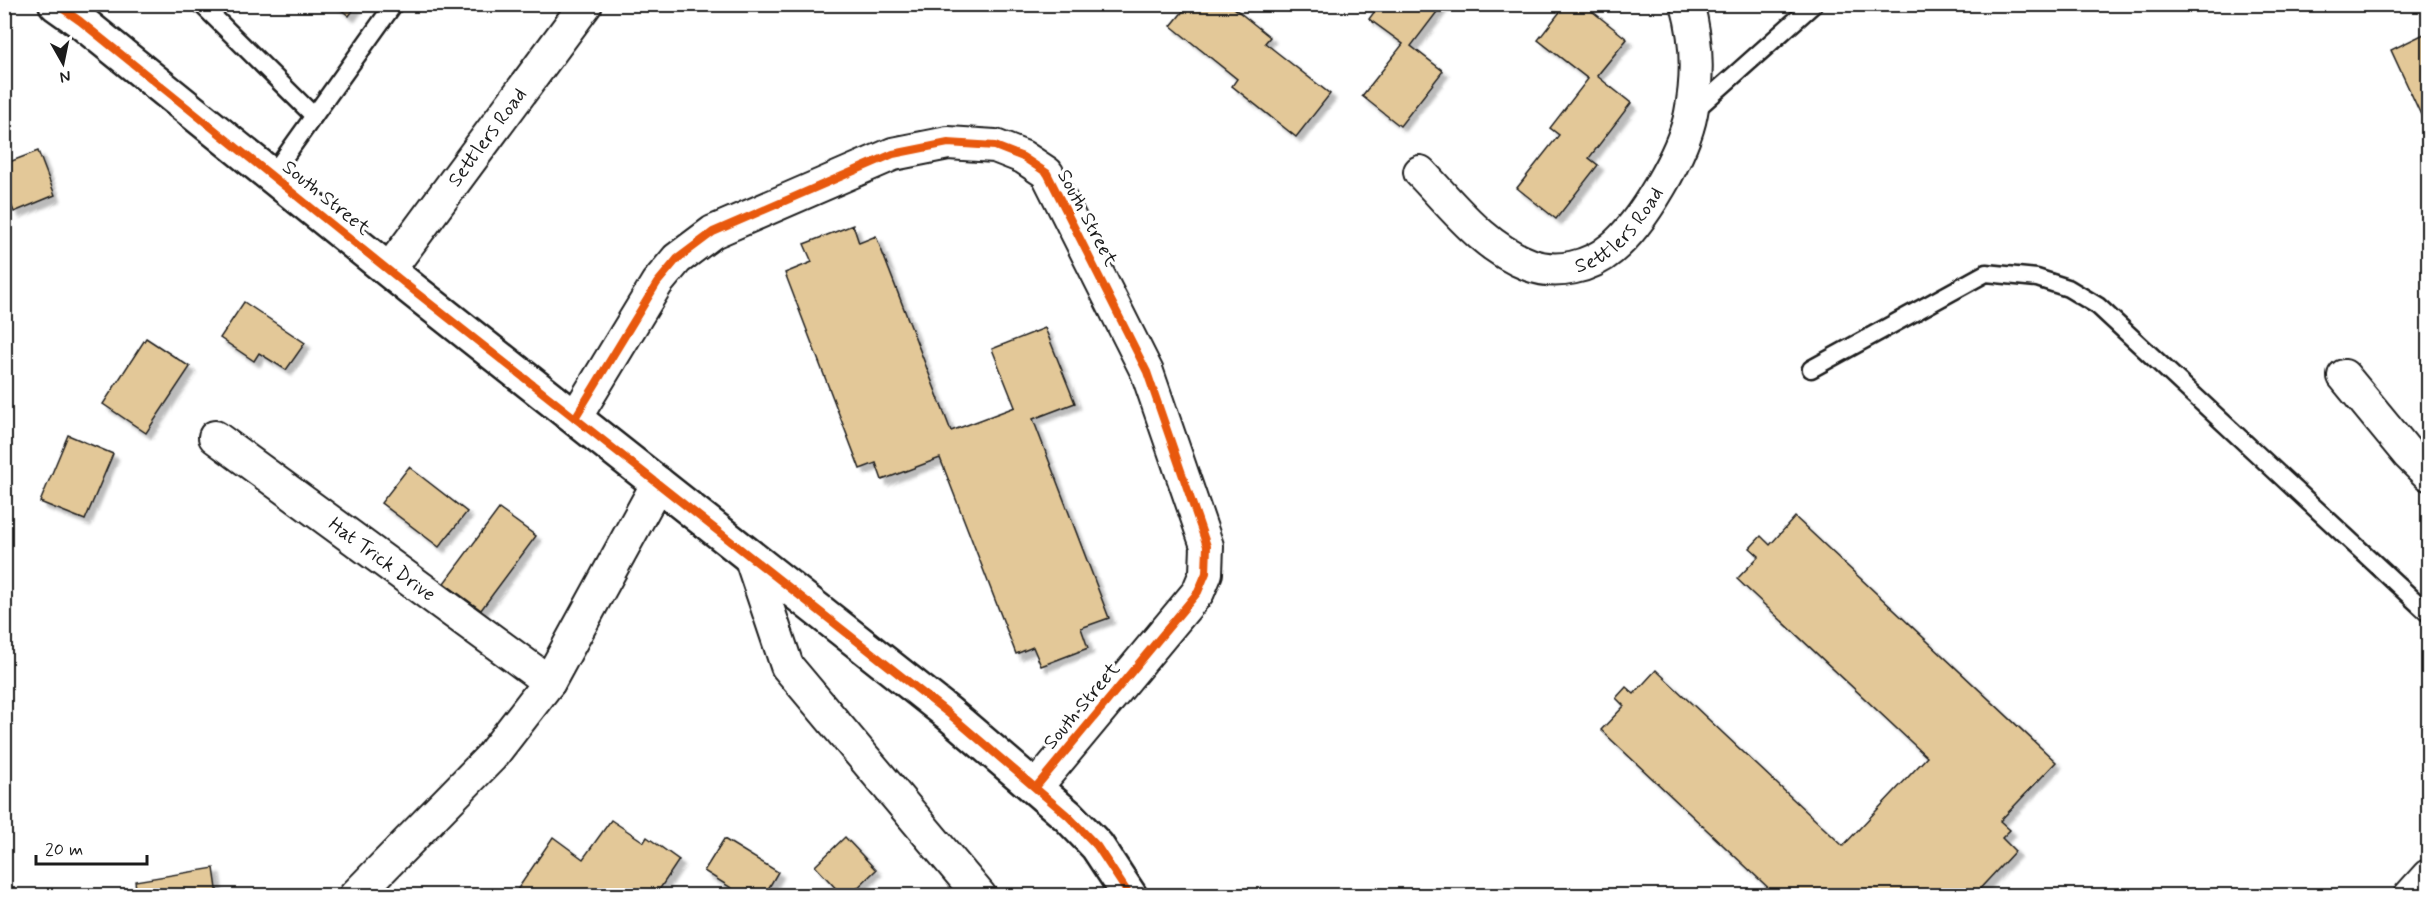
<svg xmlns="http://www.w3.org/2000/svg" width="2433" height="900" font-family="Mynerve,sans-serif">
	<defs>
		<filter id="shadow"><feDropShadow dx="5.5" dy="5.5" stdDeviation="1.5" flood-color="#0004"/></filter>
	</defs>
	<rect width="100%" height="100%" fill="#fff"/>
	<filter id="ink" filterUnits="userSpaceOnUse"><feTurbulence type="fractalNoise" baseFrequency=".0167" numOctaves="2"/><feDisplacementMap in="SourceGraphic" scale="12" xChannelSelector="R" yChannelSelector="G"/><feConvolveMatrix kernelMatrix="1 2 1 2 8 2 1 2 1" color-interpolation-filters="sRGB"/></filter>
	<g filter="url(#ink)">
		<g fill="#e3c898" stroke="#1c1c1c" stroke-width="1.5" filter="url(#shadow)">
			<path d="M334,4H358L349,16Z"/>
			<path d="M1189,4H1229L1270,37L1265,43L1330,94L1296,137L1232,86L1237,79L1171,26Z"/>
			<path d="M1380,4H1443L1411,46L1443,71L1400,126L1362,96L1403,44L1369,19Z"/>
			<path d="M1566,4H1583L1627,39L1597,76L1631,103L1589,158L1598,165L1556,219L1517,188L1559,135L1550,128L1588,79L1538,40Z"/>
			<path d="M2428,32V130L2391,50Z"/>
			<path d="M38,151L55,195L14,212L9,199L4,201V164Z"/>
			<path d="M853,225L859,243L876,236L951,431L1015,407L992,349L1045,328L1075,403L1033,419L1109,618L1081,628L1088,648L1041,666L1033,647L1016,654L940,458L882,480L876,463L860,469L785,273L812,262L804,244Z"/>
			<path d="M244,302L305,343L286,370L259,353L254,361L220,338Z"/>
			<path d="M146,338L190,367L146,433L103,404Z"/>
			<path d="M68,435L113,454L85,520L40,502Z"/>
			<path d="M409,467L467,512L439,547L381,503Z"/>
			<path d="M499,509L536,536L481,610L444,583Z"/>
			<path d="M1795,517L2056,762L2000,821L2010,830L2002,838L2015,851L1973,896H1777L1601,730L1624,706L1616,698L1626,687L1634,694L1656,670L1843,846L1927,757L1737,579L1759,556L1750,548L1761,536L1770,545Z"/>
			<path d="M611,820L644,842L647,837L679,860L655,896H513L553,837L583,859Z"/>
			<path d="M845,837L876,870L849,896H843L815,866Z"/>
			<path d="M724,839L778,872L764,896H744L704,871Z"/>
			<path d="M214,868L218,896H137L135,881Z"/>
		</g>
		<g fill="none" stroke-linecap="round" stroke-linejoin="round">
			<g stroke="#1c1c1c" stroke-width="21">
				<g id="lane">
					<path d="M201,4L314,116"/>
					<path d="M1694,111L1814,4"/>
					<path d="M271,176L394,4"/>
					<path d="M1811,369L1986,273L2037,278L2068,288L2098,306L2428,613"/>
				</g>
			</g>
			<g stroke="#1c1c1c" stroke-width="36">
				<g id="street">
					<path id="s1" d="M1420,172C1453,206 1484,248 1530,265C1557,275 1590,267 1611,249C1642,224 1684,152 1691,113C1698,78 1697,39 1687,4"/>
					<path id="s2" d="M389,270L586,4"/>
					<path d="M2344,376L2409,455L2428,474"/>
					<path d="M575,418L657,283L677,259L713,232L893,154L948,143L995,146L1023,157L1047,173L1147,372L1207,546L1206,573L1198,592L1036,787"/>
					<path id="s3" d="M215,437L549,682"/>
					<path d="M750,556L787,666L980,896"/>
					<path d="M355,896L491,757L549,682L658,483"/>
					<path d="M2410,896L2428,876"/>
				</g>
			</g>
			<g stroke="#1c1c1c" stroke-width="38">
				<path id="secondary" d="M56,4L80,21L413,290L948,713L1068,816L1097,846L1130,896"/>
			</g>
			<use href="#lane" stroke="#fff" stroke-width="16"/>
			<use href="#street" stroke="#fff" stroke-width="32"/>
			<use href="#secondary" stroke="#fff" stroke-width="33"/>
			<g stroke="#fff" stroke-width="11">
				<g id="cycleway">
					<path d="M56,4L80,21L413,290L948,713L1068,816L1097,846L1130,896"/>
					<path d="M575,418L657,283L677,259L713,232L893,154L948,143L995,146L1023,157L1047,173L1147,372L1207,546L1206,573L1198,592L1036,787"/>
				</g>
			</g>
			<use href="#cycleway" stroke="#e8590c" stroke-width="8"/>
		</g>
	</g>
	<g text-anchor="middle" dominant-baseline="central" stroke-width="6" stroke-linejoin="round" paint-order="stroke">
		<g font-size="20" fill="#1c1c1c" stroke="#fff">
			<text stroke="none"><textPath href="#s2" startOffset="165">Settlers Road</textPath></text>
			<text transform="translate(326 198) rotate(39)">South Street</text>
			<text transform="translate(1087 218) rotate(62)">South Street</text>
			<text stroke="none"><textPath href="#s1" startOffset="250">Settlers Road</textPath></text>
			<text stroke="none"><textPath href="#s3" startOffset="207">Hat Trick Drive</textPath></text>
			<text transform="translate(1082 706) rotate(-50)">South Street</text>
		</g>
	</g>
	<rect width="2433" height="900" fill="none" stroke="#fff" stroke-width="24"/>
	<rect x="12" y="12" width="2409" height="876" fill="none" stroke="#1c1c1c" stroke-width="2" filter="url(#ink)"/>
	<g transform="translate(63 63) rotate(171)" stroke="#ffffff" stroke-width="4.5" paint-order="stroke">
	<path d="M0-4.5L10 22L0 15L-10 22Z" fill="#1c1c1c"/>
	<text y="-9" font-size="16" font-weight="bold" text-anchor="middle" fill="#1c1c1c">N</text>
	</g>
	<path d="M36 855v9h111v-9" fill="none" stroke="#1c1c1c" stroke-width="3"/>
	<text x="45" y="855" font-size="18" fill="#1c1c1c" stroke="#ffffff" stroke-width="4.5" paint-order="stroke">20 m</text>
</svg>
